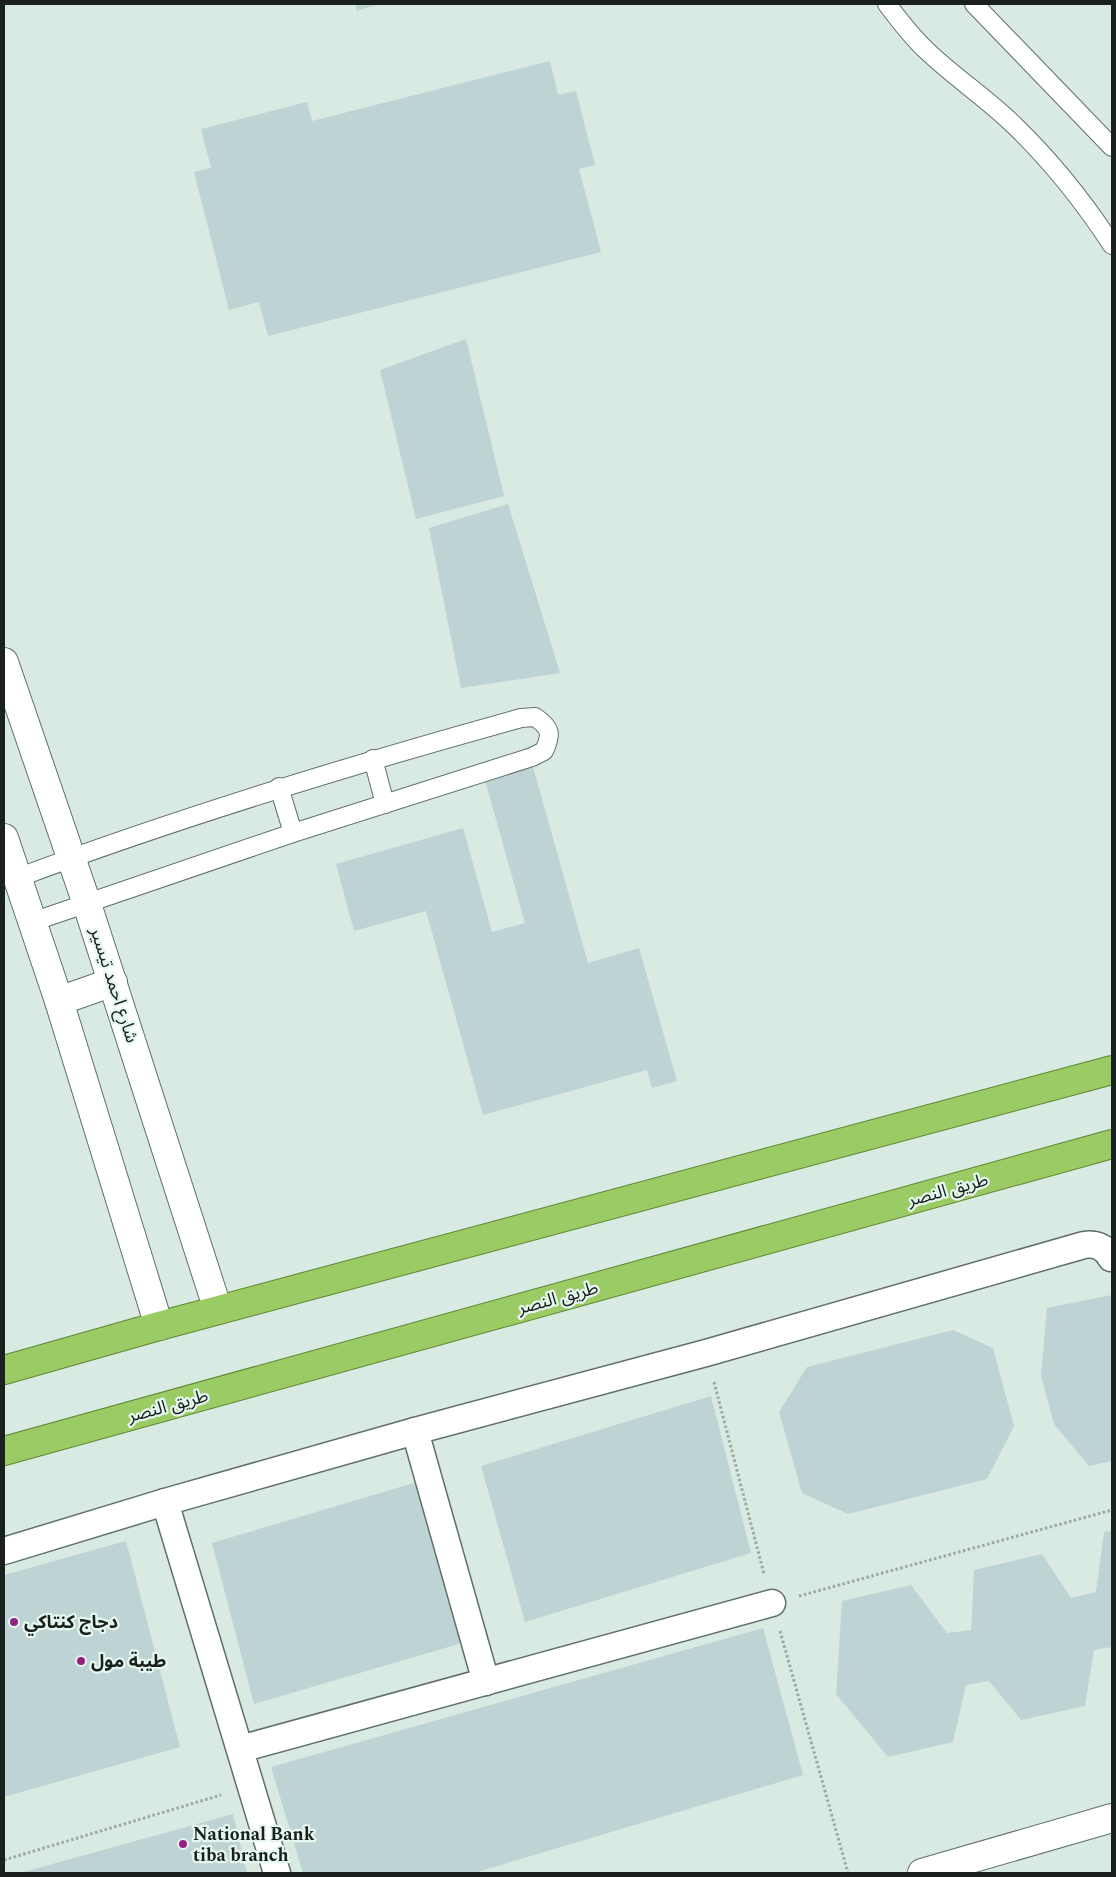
<svg xmlns="http://www.w3.org/2000/svg" width="1116" height="1877" font-family="Spectral,'Noto Sans Arabic',serif">
	<rect width="100%" height="100%" fill="#d8eae2"/>
	<g fill="#bed3d4">
		<path d="M355,4H379L357,11Z"/>
		<path d="M550,61L558,95L576,91L595,165L579,169L601,252L268,336L259,302L229,310L194,172L211,168L201,129L307,102L312,121Z"/>
		<path d="M466,339L504,496L416,519L380,370Z"/>
		<path d="M508,504L560,673L461,688L429,528Z"/>
		<path d="M533,767L588,963L639,948L677,1081L652,1088L647,1070L483,1115L426,911L354,931L336,864L463,828L492,932L525,923L485,780Z"/>
		<path d="M1112,1295V1461L1089,1466L1054,1424L1041,1376L1047,1308Z"/>
		<path d="M953,1330L993,1348L1014,1426L987,1479L848,1514L802,1493L779,1412L807,1367Z"/>
		<path d="M711,1396L751,1553L525,1622L481,1466Z"/>
		<path d="M417,1482L462,1643L254,1704L212,1543Z"/>
		<path d="M1112,1531V1647L1094,1650L1085,1706L1021,1720L989,1681L966,1685L953,1742L888,1757L836,1694L842,1601L911,1585L947,1633L971,1630L974,1570L1042,1554L1071,1598L1096,1592L1104,1532Z"/>
		<path d="M126,1541L180,1747L4,1797V1575Z"/>
		<path d="M763,1628L803,1775L474,1873H303L271,1767Z"/>
		<path d="M233,1814L247,1873H20Z"/>
	</g>
	<g fill="none" stroke-linecap="round" stroke-linejoin="round">
		<g stroke="#607068" stroke-width="20">
			<g id="service">
				<path d="M887,4C899,20 911,36 926,50C955,78 988,99 1016,127C1053,163 1084,202 1112,245"/>
				<path d="M974,4L1112,147"/>
				<path d="M373,759L385,804"/>
				<path d="M279,787L293,833"/>
				<path d="M17,878C183,816 351,765 521,718L535,717C551,728 552,734 544,751L532,757L293,833L32,922"/>
			</g>
		</g>
		<g stroke="#607068" stroke-width="29">
			<g id="pedestrian">
				<path d="M415,1431L486,1682"/>
				<path d="M165,1502L277,1873"/>
				<path d="M4,1551L165,1502L415,1431L706,1353L1084,1245C1096,1243 1105,1247 1111,1258"/>
				<path d="M240,1749L772,1603"/>
			</g>
		</g>
		<g stroke="#607068" stroke-width="30">
			<path id="minor" d="M922,1873L1112,1818"/>
		</g>
		<g stroke="#607068" stroke-width="30">
			<g id="tertiary">
				<path d="M4,662L87,904L218,1310"/>
				<path d="M4,838L59,1001L159,1326"/>
				<path d="M59,1001L113,982"/>
			</g>
		</g>
		<g stroke="#5d8732" stroke-width="30">
			<g id="trunk">
				<path d="M4,1370L159,1326L1112,1070"/>
				<path d="M4,1451L1112,1144"/>
			</g>
		</g>
		<g stroke="#9ba9a3" stroke-width="3" stroke-dasharray="2.5 2.5" stroke-linecap="butt">
			<path d="M714,1382L764,1574"/>
			<path d="M799,1596L1112,1510"/>
			<path d="M780,1631L848,1873"/>
			<path d="M4,1860L221,1795"/>
		</g>
		<use href="#service" stroke="#fff" stroke-width="18"/>
		<use href="#pedestrian" stroke="#fff" stroke-width="26"/>
		<use href="#minor" stroke="#fff" stroke-width="28"/>
		<use href="#tertiary" stroke="#fff" stroke-width="28"/>
		<use href="#trunk" stroke="#9bcb64" stroke-width="28"/>
	</g>
	<g fill="#94207f" stroke="#e5f7ef" stroke-width="2">
		<circle cx="14" cy="1622" r="5"/>
		<circle cx="81" cy="1661" r="5"/>
		<circle cx="183" cy="1844" r="5"/>
	</g>
	<g text-anchor="middle" dominant-baseline="central" stroke-width="4.5" stroke-linejoin="round" paint-order="stroke">
		<g font-size="18" fill="#19201d" stroke="#e5f7ef">
			<text transform="translate(114 985) rotate(72)">شارع احمد تيسير</text>
			<text transform="translate(948 1190) rotate(-15)">طريق النصر</text>
			<text transform="translate(558 1298) rotate(-15)">طريق النصر</text>
			<text transform="translate(168 1406) rotate(-15)">طريق النصر</text>
		</g>
		<g font-size="18" font-weight="bold" fill="#19201d" stroke="#e5f7ef" text-anchor="start">
			<text x="24" y="1622">دجاج كنتاكي</text>
			<text x="91" y="1661">طيبة مول</text>
			<text x="193" y="1834">National Bank<tspan x="193" dy="21">tiba branch</tspan></text>
		</g>
	</g>
	<rect width="1116" height="1877" fill="none" stroke="#19201d" stroke-width="10"/>
</svg>
